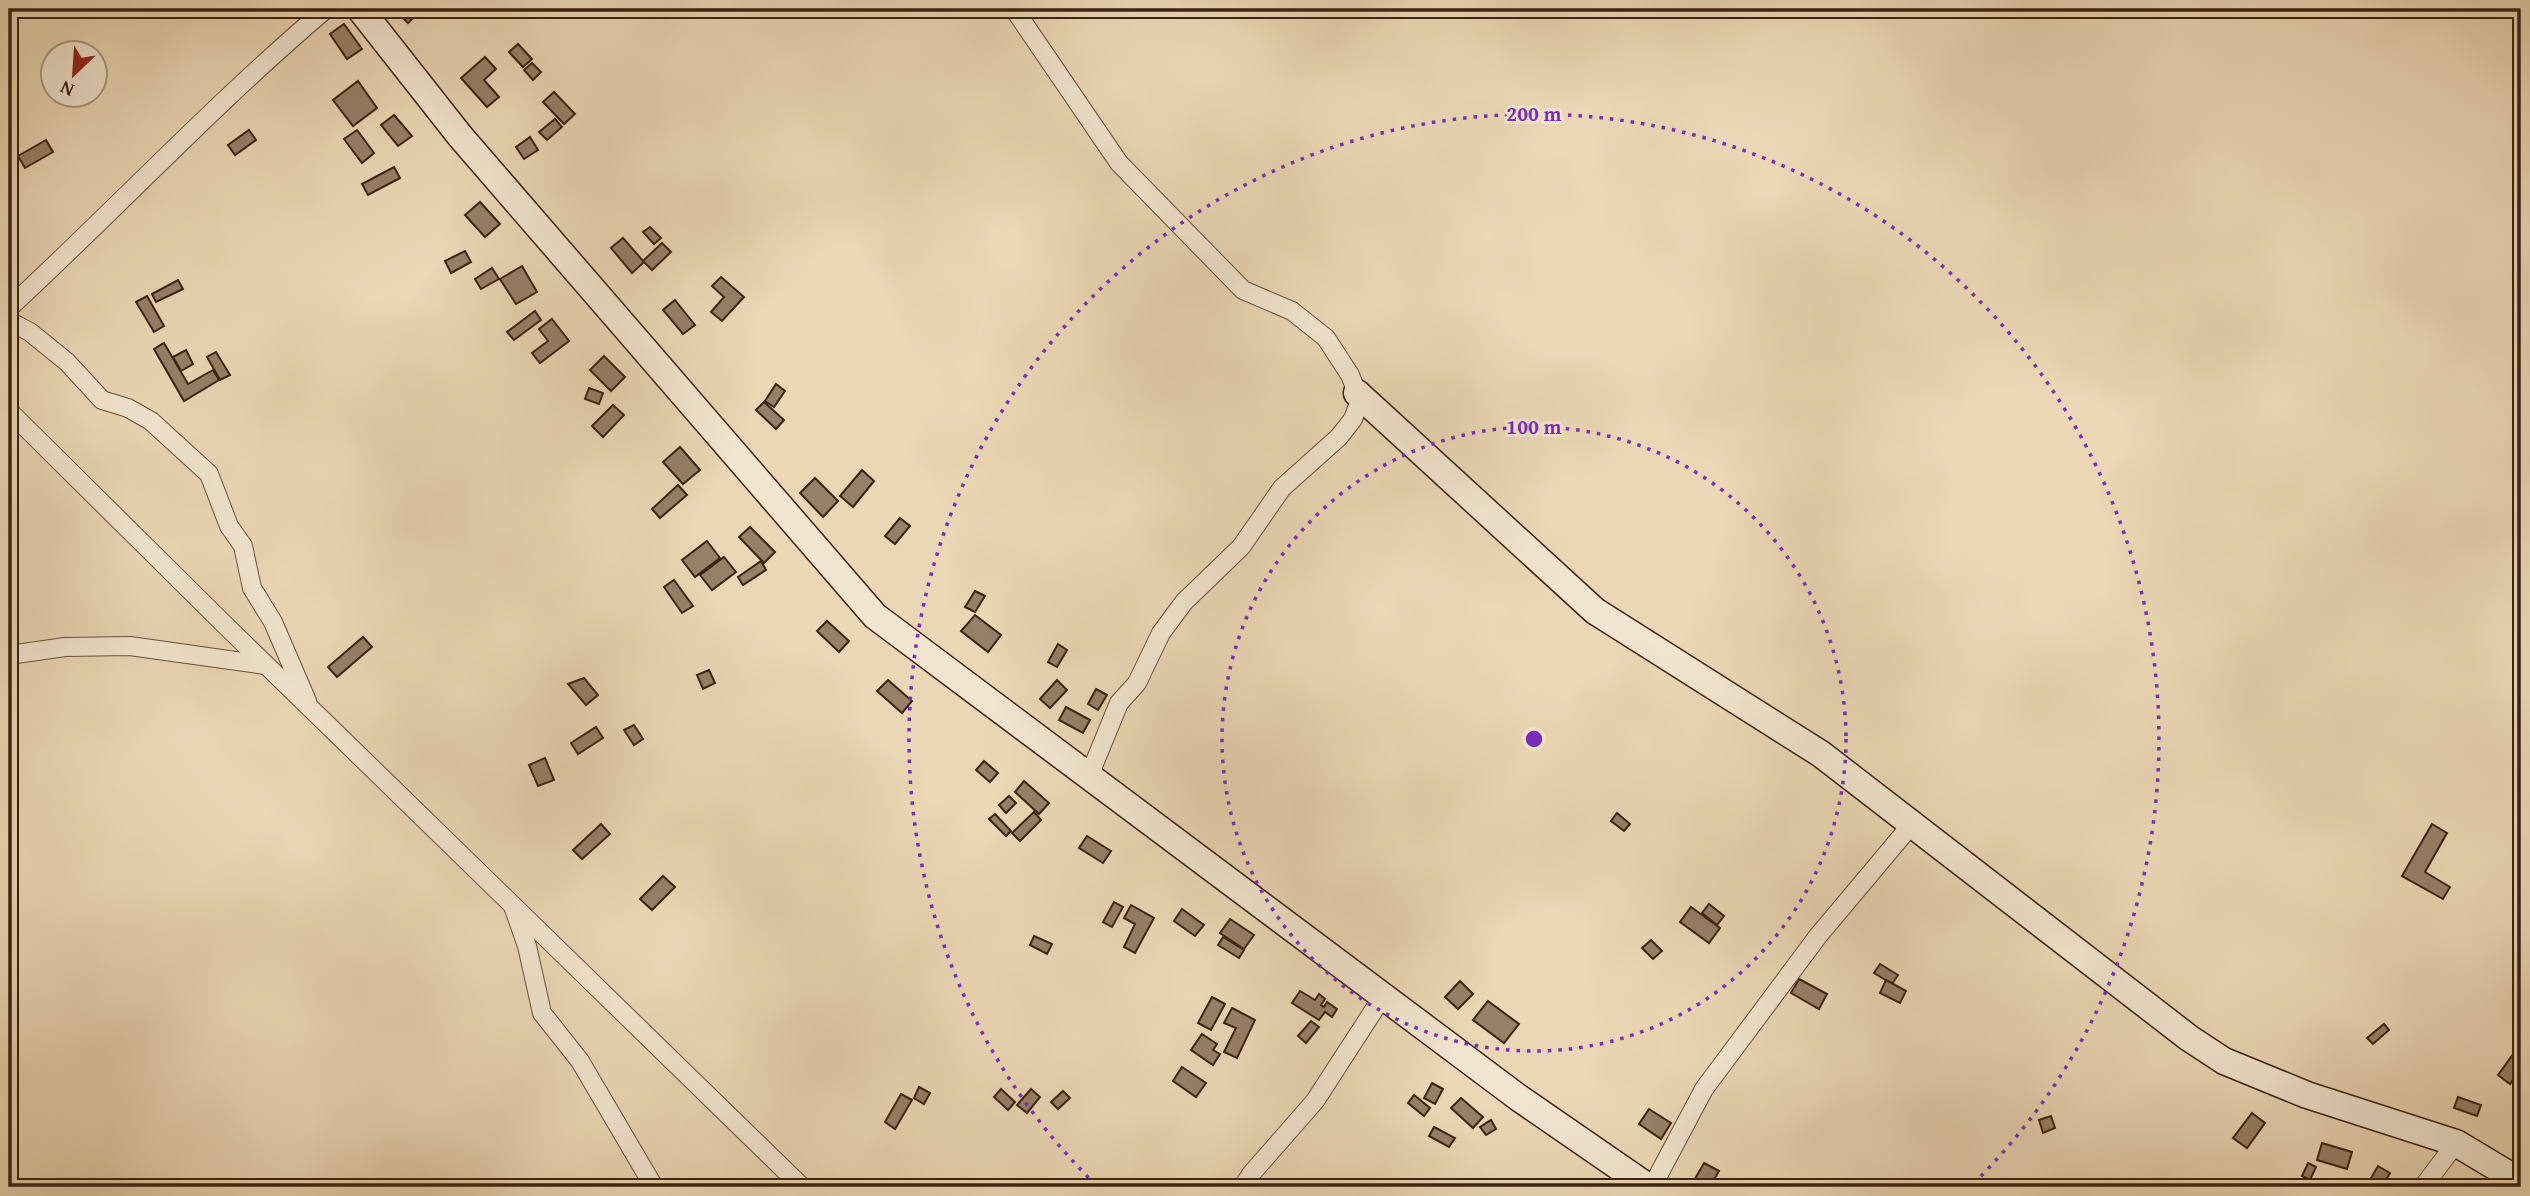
<svg xmlns="http://www.w3.org/2000/svg" width="2530" height="1196" font-family="'Gentium Book Plus',serif">
	<rect width="100%" height="100%" fill="#ebd7b5"/>
	<filter id="stains"><feTurbulence type="fractalNoise" baseFrequency=".00286" numOctaves="4"/><feColorMatrix values="0 0 0 0 .2 0 0 0 0 .09 0 0 0 0 .02 0 0 0 .5 -.17"/></filter>
	<radialGradient id="worn" r=".72"><stop offset=".6" stop-color="#630" stop-opacity="0"/><stop offset="1" stop-color="#630" stop-opacity=".3"/></radialGradient>
	<g fill="#978067" stroke="#3b2212" stroke-width="2">
		<path d="M394,9H413L418,13L408,23Z"/>
		<path d="M344,24L362,49L347,59L330,34Z"/>
		<path d="M518,44L532,59L523,67L509,52Z"/>
		<path d="M485,57L496,69L484,80L499,97L487,107L461,78Z"/>
		<path d="M532,63L541,72L533,80L524,70Z"/>
		<path d="M358,81L377,108L353,126L333,100Z"/>
		<path d="M554,92L575,114L564,124L543,102Z"/>
		<path d="M394,115L412,136L398,146L381,125Z"/>
		<path d="M555,119L562,127L547,140L539,132Z"/>
		<path d="M249,130L256,140L235,155L228,145Z"/>
		<path d="M357,130L374,153L362,163L344,139Z"/>
		<path d="M530,137L538,150L524,159L516,147Z"/>
		<path d="M46,140L53,152L25,168L18,156Z"/>
		<path d="M394,167L400,178L368,195L362,184Z"/>
		<path d="M480,202L500,224L485,237L465,215Z"/>
		<path d="M650,227L661,238L654,244L643,232Z"/>
		<path d="M623,238L644,262L632,273L611,248Z"/>
		<path d="M662,243L671,252L652,270L643,261Z"/>
		<path d="M465,251L471,262L451,273L445,261Z"/>
		<path d="M522,266L537,292L516,304L500,279Z"/>
		<path d="M492,268L499,279L481,289L475,279Z"/>
		<path d="M721,277L744,297L722,321L711,312L724,297L712,286Z"/>
		<path d="M178,280L183,289L156,302L152,294Z"/>
		<path d="M147,296L164,326L154,332L136,302Z"/>
		<path d="M675,300L695,325L683,334L663,310Z"/>
		<path d="M535,311L541,320L514,340L507,332Z"/>
		<path d="M552,319L569,341L540,363L532,353L548,341L539,329Z"/>
		<path d="M164,343L188,384L213,370L219,380L184,401L154,349Z"/>
		<path d="M186,350L193,364L181,371L173,357Z"/>
		<path d="M216,352L230,375L220,380L207,357Z"/>
		<path d="M604,356L625,377L611,391L590,370Z"/>
		<path d="M776,384L785,391L774,407L765,401Z"/>
		<path d="M589,388L603,393L599,404L585,399Z"/>
		<path d="M764,402L784,420L776,429L756,410Z"/>
		<path d="M613,405L624,415L603,437L592,426Z"/>
		<path d="M680,447L700,470L683,484L663,462Z"/>
		<path d="M862,470L874,481L853,507L840,496Z"/>
		<path d="M815,478L838,501L823,517L800,493Z"/>
		<path d="M678,485L687,495L660,518L652,509Z"/>
		<path d="M900,518L910,526L895,544L885,536Z"/>
		<path d="M750,527L775,552L764,563L739,537Z"/>
		<path d="M707,541L720,558L695,577L682,560Z"/>
		<path d="M724,557L736,572L712,590L700,575Z"/>
		<path d="M761,561L766,570L743,585L738,577Z"/>
		<path d="M674,580L693,606L682,613L664,587Z"/>
		<path d="M975,591L985,596L975,612L965,607Z"/>
		<path d="M975,615L1001,635L988,652L961,631Z"/>
		<path d="M827,621L849,641L839,652L817,631Z"/>
		<path d="M363,637L372,647L337,677L328,667Z"/>
		<path d="M1058,644L1067,650L1057,667L1048,662Z"/>
		<path d="M709,670L715,683L703,689L697,675Z"/>
		<path d="M584,678L598,695L586,705L568,684Z"/>
		<path d="M888,680L912,701L902,713L877,691Z"/>
		<path d="M1057,680L1067,690L1050,708L1040,699Z"/>
		<path d="M1096,689L1107,695L1098,710L1088,704Z"/>
		<path d="M1066,707L1090,720L1083,733L1059,720Z"/>
		<path d="M634,725L643,739L634,745L624,730Z"/>
		<path d="M596,727L603,738L578,754L571,743Z"/>
		<path d="M545,758L554,780L538,786L529,765Z"/>
		<path d="M984,761L998,773L990,782L976,770Z"/>
		<path d="M1024,781L1049,803L1039,814L1015,792Z"/>
		<path d="M1009,796L1016,803L1006,813L999,805Z"/>
		<path d="M1034,812L1041,820L1020,841L1012,833Z"/>
		<path d="M1617,813L1630,824L1624,831L1611,821Z"/>
		<path d="M995,814L1011,831L1006,836L989,819Z"/>
		<path d="M601,824L610,834L582,859L573,850Z"/>
		<path d="M2432,824L2447,833L2425,872L2450,887L2443,899L2402,876Z"/>
		<path d="M1087,836L1111,851L1103,863L1079,848Z"/>
		<path d="M663,876L675,887L652,910L640,899Z"/>
		<path d="M1114,902L1123,907L1112,927L1103,922Z"/>
		<path d="M1709,904L1724,916L1717,925L1702,913Z"/>
		<path d="M1131,905L1154,918L1135,953L1124,947L1135,924L1124,918Z"/>
		<path d="M1691,907L1720,928L1709,943L1680,922Z"/>
		<path d="M1182,909L1204,925L1195,936L1174,921Z"/>
		<path d="M1230,919L1254,935L1244,949L1220,933Z"/>
		<path d="M1034,936L1052,944L1047,954L1030,945Z"/>
		<path d="M1223,937L1244,950L1239,958L1218,945Z"/>
		<path d="M1651,940L1662,951L1653,959L1642,948Z"/>
		<path d="M1880,964L1898,975L1892,984L1874,973Z"/>
		<path d="M1799,979L1827,994L1819,1009L1791,993Z"/>
		<path d="M1886,980L1906,991L1900,1003L1880,993Z"/>
		<path d="M1460,981L1473,994L1458,1009L1445,997Z"/>
		<path d="M1300,991L1315,1000L1319,994L1325,999L1321,1005L1324,1007L1327,1002L1337,1009L1332,1017L1325,1012L1319,1020L1292,1003Z"/>
		<path d="M1212,997L1225,1004L1211,1030L1198,1023Z"/>
		<path d="M1488,1001L1519,1024L1504,1043L1473,1020Z"/>
		<path d="M1232,1008L1255,1020L1237,1058L1224,1052L1236,1028L1224,1023Z"/>
		<path d="M1311,1021L1319,1027L1306,1043L1298,1036Z"/>
		<path d="M2384,1024L2389,1030L2373,1044L2367,1038Z"/>
		<path d="M1202,1034L1217,1044L1213,1050L1220,1054L1213,1065L1191,1050Z"/>
		<path d="M2514,1053L2521,1058V1068L2510,1084L2498,1075Z"/>
		<path d="M1182,1067L1206,1083L1196,1097L1173,1081Z"/>
		<path d="M1432,1083L1443,1089L1435,1104L1424,1098Z"/>
		<path d="M919,1087L930,1093L924,1104L914,1098Z"/>
		<path d="M1001,1089L1015,1102L1008,1110L994,1097Z"/>
		<path d="M1031,1089L1040,1097L1027,1113L1017,1105Z"/>
		<path d="M1063,1091L1070,1098L1058,1109L1051,1102Z"/>
		<path d="M901,1094L912,1100L895,1129L885,1122Z"/>
		<path d="M1414,1095L1430,1108L1424,1116L1408,1103Z"/>
		<path d="M2458,1097L2481,1105L2477,1116L2454,1108Z"/>
		<path d="M1461,1098L1483,1117L1473,1128L1451,1108Z"/>
		<path d="M1649,1109L1671,1123L1661,1139L1639,1124Z"/>
		<path d="M2252,1113L2265,1123L2247,1148L2233,1138Z"/>
		<path d="M2051,1116L2055,1128L2043,1133L2039,1120Z"/>
		<path d="M1491,1120L1496,1129L1486,1135L1480,1127Z"/>
		<path d="M1434,1127L1455,1138L1449,1147L1429,1136Z"/>
		<path d="M2322,1143L2352,1152L2347,1169L2317,1160Z"/>
		<path d="M1704,1163L1719,1171L1710,1187L1692,1184Z"/>
		<path d="M2308,1163L2316,1167L2310,1180L2302,1176Z"/>
		<path d="M2378,1166L2390,1173L2382,1187H2371L2367,1185Z"/>
	</g>
	<g fill="none" stroke-linecap="round" stroke-linejoin="round">
		<g stroke="#674f3b" stroke-width="20">
			<g id="street">
				<path d="M1014,9L1119,163L1243,290L1292,311L1326,338L1350,375L1360,400L1353,419L1339,437L1282,488L1241,547L1184,602L1161,633L1137,683L1119,703L1089,776"/>
				<path d="M9,308C116,209 215,103 326,9"/>
				<path d="M9,321L30,332L67,362L102,400L128,408L151,421L209,474L229,526L243,546L252,588L273,622L307,701"/>
				<path d="M9,411L225,625L802,1187"/>
				<path d="M9,655L65,647L130,646L265,665"/>
				<path d="M513,906L527,946L542,1013L580,1061L654,1187"/>
				<path d="M1243,1187L1251,1174L1315,1101L1383,996"/>
				<path d="M1652,1187L1704,1089L1818,936L1912,824"/>
				<path d="M2423,1187L2456,1143"/>
			</g>
		</g>
		<g stroke="#3b2212" stroke-width="29">
			<g id="secondary">
				<path d="M360,9L460,136L875,616L1519,1098L1648,1187"/>
				<path d="M1357,393L1595,611L1821,754L2189,1038L2224,1061L2307,1095L2456,1143L2521,1182"/>
			</g>
		</g>
		<use href="#street" stroke="#f2e5cf" stroke-width="18"/>
		<use href="#secondary" stroke="#f2e5cf" stroke-width="26"/>
	</g>
	<g fill="none" stroke="#7b2cbf" stroke-width="3.5" stroke-dasharray="3.5 7">
		<circle cx="1534" cy="739" r="312"/>
		<path d="M1096 1185A625 625 0 1 1 1972 1185"/>
	</g>
	<circle cx="1534" cy="739" r="10" fill="#7b2cbf" stroke="#f2e5cf" stroke-width="3.5"/>
	<g font-size="21" text-anchor="middle" font-weight="bold" fill="#7b2cbf" stroke="#f2e5cf" stroke-width="6" stroke-linejoin="round" paint-order="stroke">
		<text x="1534" y="121">200 m</text>
		<text x="1534" y="434">100 m</text>
	</g>
	<rect width="2530" height="1196" fill="none" stroke="#ebd7b5" stroke-width="35"/>
	<rect x="10" y="10" width="2509" height="1175" fill="none" stroke="#3b2212" stroke-width="3.5"/>
	<rect x="18" y="18" width="2495" height="1161" fill="none" stroke="#3b2212" stroke-width="2"/>
	<g transform="translate(74 74) rotate(205)"><circle r="33" fill="#f2e5cf" stroke="#a99783" stroke-width="2"/>
	<path d="M0-5L12 26L0 18L-12 26Z" fill="#8f2418"/>
	<text y="-10" font-size="19" font-weight="bold" text-anchor="middle" fill="#3b2212">N</text>
	</g>
	<rect width="100%" height="100%" filter="url(#stains)"/>
	<rect width="100%" height="100%" fill="url(#worn)"/>
</svg>
